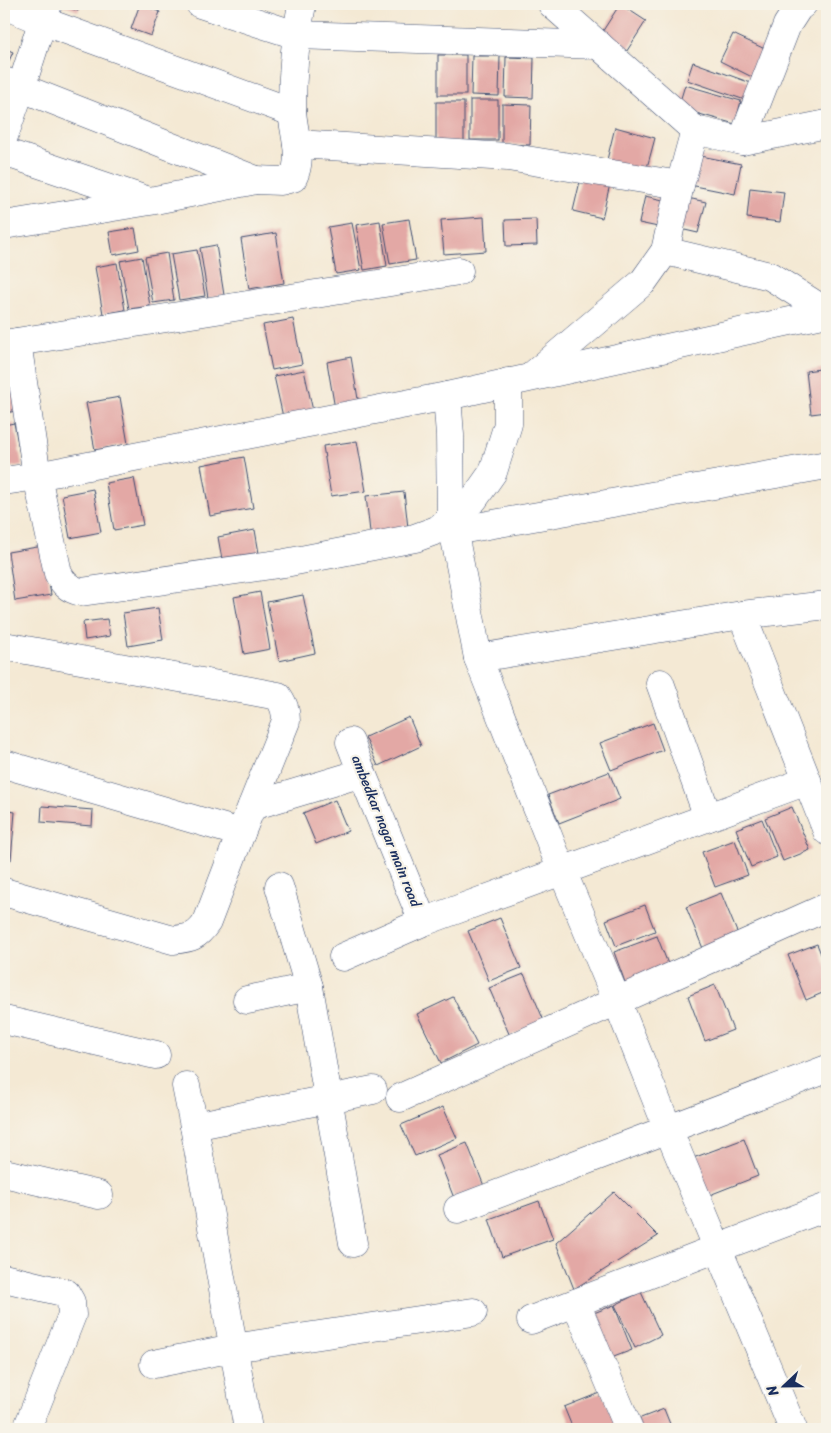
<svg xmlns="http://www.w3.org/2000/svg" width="831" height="1433" font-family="Sriracha,sans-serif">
	<rect width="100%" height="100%" fill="#f7f3e8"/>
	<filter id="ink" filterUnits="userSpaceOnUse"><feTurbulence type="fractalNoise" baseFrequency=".02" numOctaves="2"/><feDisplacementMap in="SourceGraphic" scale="10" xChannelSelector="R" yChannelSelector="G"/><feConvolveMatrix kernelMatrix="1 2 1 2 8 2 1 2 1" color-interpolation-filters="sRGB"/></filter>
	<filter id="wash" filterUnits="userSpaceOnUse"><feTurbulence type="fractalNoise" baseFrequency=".0096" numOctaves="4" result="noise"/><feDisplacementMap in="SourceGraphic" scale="20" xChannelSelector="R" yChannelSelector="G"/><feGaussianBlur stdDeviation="1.12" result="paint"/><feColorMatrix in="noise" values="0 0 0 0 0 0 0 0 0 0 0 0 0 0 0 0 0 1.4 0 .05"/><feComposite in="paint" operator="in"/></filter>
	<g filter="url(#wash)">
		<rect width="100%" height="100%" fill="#f4e9d4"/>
		<g id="blocks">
			<g fill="#e3a8a5">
				<path d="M60,4H81L78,11Z"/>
				<path d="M140,4L160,12L151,36L131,29Z"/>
				<path d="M620,4L646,21L623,57L597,40Z"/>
				<path d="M733,34L767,50L754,78L720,61Z"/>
				<path d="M4,48L13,52L4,72Z"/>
				<rect x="438" y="55" width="28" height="40"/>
				<path d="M472,56H500L499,96L471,95Z"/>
				<path d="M506,57L534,58L533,98L505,97Z"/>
				<path d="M693,62L751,83L745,100L687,80Z"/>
				<path d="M685,85L741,101L735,124L678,108Z"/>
				<rect x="470" y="100" width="28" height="40"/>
				<rect x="436" y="102" width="28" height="40"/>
				<path d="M502,104L531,105L530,145L502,144Z"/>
				<path d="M615,127L655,138L645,175L606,164Z"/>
				<path d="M696,155L741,164L735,194L690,185Z"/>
				<path d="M581,177L610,184L602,218L573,211Z"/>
				<path d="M750,188L784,192L780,222L747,218Z"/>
				<path d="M645,196L663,200L658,227L639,223Z"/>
				<path d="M683,197L706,202L698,233L676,228Z"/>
				<path d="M484,217L486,251L444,254L441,220Z"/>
				<path d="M409,219L416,260L390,264L383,223Z"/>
				<path d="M536,219L537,245L506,246L505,220Z"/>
				<path d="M380,221L387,266L364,270L356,225Z"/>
				<path d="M352,223L361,270L336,274L328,227Z"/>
				<path d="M135,228L139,250L113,255L109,232Z"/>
				<path d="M276,233L284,283L249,289L241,239Z"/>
				<path d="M216,245L224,295L208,298L200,248Z"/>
				<path d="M197,250L205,296L179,300L171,254Z"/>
				<path d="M167,253L174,300L153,303L145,257Z"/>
				<path d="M142,257L150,306L129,309L120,261Z"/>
				<path d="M117,263L125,310L103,314L95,267Z"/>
				<path d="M293,319L302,364L272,370L263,325Z"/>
				<path d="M351,357L359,405L335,409L327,362Z"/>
				<path d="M8,360L17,411L4,413V361Z"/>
				<path d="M827,368V412L811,414L806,371Z"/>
				<path d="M304,370L313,411L283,417L274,376Z"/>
				<path d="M120,397L128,444L95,450L86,403Z"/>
				<path d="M14,423L22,465L4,468V425Z"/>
				<path d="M357,441L366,491L331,496L323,446Z"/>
				<path d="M244,457L253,508L210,516L201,465Z"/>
				<path d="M134,478L143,525L114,530L106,483Z"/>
				<path d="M93,489L101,532L70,538L62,495Z"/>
				<path d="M404,492L409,537L371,541L366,496Z"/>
				<path d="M255,530L260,559L223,565L218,537Z"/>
				<path d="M43,546L51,595L15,601L8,552Z"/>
				<path d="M260,592L270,649L244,654L234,597Z"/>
				<path d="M303,595L315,653L279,661L267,602Z"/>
				<path d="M158,608L163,640L128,646L123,613Z"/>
				<path d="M107,619L110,636L85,640L83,622Z"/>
				<path d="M409,717L421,746L378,766L365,737Z"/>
				<path d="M653,723L663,750L611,770L600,743Z"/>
				<path d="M609,772L620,799L559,823L548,795Z"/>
				<path d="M335,800L348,831L316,844L303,813Z"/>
				<path d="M42,806L93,810L92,826L41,822Z"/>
				<path d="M792,807L810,850L783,861L765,818Z"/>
				<path d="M4,810L15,812L11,860L4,859Z"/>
				<path d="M762,819L777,857L751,867L736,829Z"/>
				<path d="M735,840L748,875L715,887L702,852Z"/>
				<path d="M721,893L739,937L704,951L686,907Z"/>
				<path d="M645,905L655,931L616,946L606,920Z"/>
				<path d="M500,918L521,968L489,981L468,931Z"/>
				<path d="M657,936L670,969L626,985L614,952Z"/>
				<path d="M817,944L827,969V991L806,1000L788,955Z"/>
				<path d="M524,974L544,1021L510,1036L489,988Z"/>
				<path d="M715,985L733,1030L705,1041L688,996Z"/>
				<path d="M453,997L477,1045L441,1063L417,1014Z"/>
				<path d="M443,1107L457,1138L415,1156L401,1125Z"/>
				<path d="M744,1139L758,1176L707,1196L693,1158Z"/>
				<path d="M467,1143L484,1186L454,1198L437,1155Z"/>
				<path d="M614,1192L658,1236L574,1289L556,1243Z"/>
				<path d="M539,1201L553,1239L502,1257L489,1219Z"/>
				<path d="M641,1292L661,1335L635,1348L615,1305Z"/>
				<path d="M614,1305L632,1350L606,1360L589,1315Z"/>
				<path d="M602,1392L615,1424L601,1429H573L564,1407Z"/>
				<path d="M664,1409L672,1429H636L633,1421Z"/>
			</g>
		</g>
	</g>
	<g filter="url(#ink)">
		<use href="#blocks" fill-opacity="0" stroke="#3c4b70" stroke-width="1"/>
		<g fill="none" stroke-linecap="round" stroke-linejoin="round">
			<g stroke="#3c4b70" stroke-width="29">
				<g id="street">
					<path d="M200,4L296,35L599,45"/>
					<path d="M552,4L695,130L742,141L827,124"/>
					<path d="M4,5L42,21L292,112"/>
					<path d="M4,81L256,180"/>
					<path d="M4,136L21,88L48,4"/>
					<path d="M742,141L787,25L798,8L803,4"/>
					<path d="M297,144L508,157L680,185"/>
					<path d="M4,152L146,200"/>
					<path d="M4,225L150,201L256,180L281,181L293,178C304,156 293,133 292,110C292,75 295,39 302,4"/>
					<path d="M665,251L770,276L827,312"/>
					<path d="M17,342L37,476L58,573C63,584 69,589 81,592L285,563L415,538L437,530L474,499L493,472L508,424V382"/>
					<path d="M4,344L459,271"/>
					<path d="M532,376L643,282L665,251L680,185L695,130"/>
					<path d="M447,396L450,435L451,518L478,658L556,856L617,1001L668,1129L793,1429"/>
					<path d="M4,481L37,476L447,396L827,313"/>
					<path d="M454,531L827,465"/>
					<path d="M742,615L827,831"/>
					<path d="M4,646L278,696C284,705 286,711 286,721L241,833L207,922C197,937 191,938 173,940L4,892"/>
					<path d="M478,658L742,615L827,605"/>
					<path d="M660,683L708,817"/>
					<path d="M350,742L362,773L423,922L807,781"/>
					<path d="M4,764L241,833"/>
					<path d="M252,806L362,773"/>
					<path d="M279,886L309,987L353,1243"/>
					<path d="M343,957L423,922"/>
					<path d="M247,1000L309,987"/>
					<path d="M4,1020L156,1055"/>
					<path d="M186,1086L194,1126L373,1090"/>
					<path d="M400,1098L827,907"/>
					<path d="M194,1126L248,1429"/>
					<path d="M4,1173L99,1195"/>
					<path d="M458,1209L827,1069"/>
					<path d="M4,1278L66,1293L71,1302L72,1315L27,1429"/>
					<path d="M576,1303L629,1429"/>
					<path d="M531,1320L718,1248L827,1207"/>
					<path d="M154,1364L233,1348L473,1312"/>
				</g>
			</g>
			<use href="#street" stroke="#fff" stroke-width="28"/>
		</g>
	</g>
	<g text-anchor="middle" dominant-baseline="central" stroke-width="4.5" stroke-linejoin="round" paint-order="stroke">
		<g font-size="14" fill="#1b2f5e" stroke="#f7f3e8">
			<text transform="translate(386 831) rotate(68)">ambedkar nagar main road</text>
		</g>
	</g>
	<rect width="831" height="1433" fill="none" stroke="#f7f3e8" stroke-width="20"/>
	<g transform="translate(784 1386) rotate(248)" stroke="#f7f3e8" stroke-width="4" paint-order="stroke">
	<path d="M0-4L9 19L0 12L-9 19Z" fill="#1b2f5e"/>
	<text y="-8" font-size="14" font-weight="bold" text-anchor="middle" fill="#1b2f5e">N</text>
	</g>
</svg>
